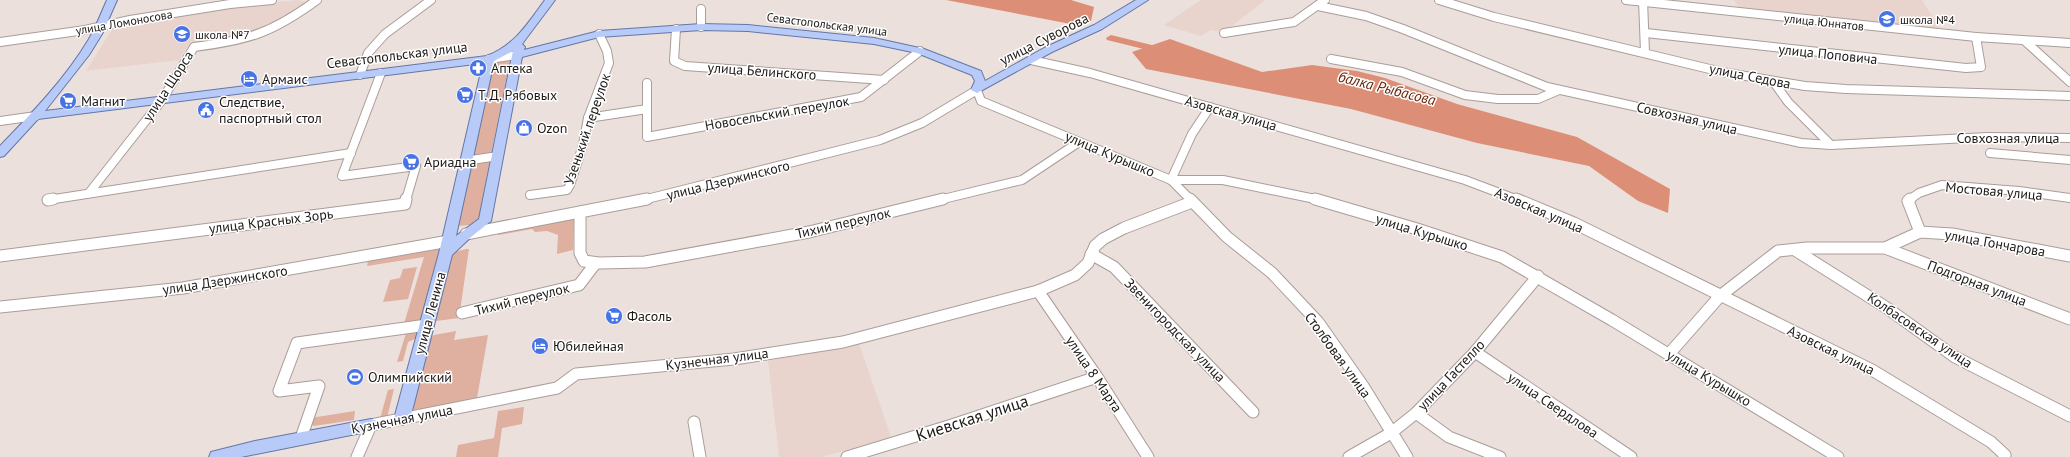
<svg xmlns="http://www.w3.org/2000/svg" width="2070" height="457" font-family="'PT Sans',sans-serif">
	<rect width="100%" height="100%" fill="#ece0dc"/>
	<g fill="#e9d4cd">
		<path d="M298,0L310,3L267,30L242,38L188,46L179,60L86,71L114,26L194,11Z"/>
		<path d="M1201,0H1265L1227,30L1216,31L1211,30L1201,36L1164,25Z"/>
		<path d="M1734,0H1922L1940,29L1739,8Z"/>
		<path d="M859,343L891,437L822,457H779L768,361Z"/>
	</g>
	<g fill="#dfaf9f">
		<path d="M509,60L510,61L491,154L472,158L492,63Z"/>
		<path d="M490,160L478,221L471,225L456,226L471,163Z"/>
		<path d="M566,216L574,219L573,250L557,254L558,235L547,231L535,232L532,229L498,235V229Z"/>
		<path d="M441,249L424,321L403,327L424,257L367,266L368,260Z"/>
		<path d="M466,249H469L459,318L436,321L434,319L451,253Z"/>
		<path d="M417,267L408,299L383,302L390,280L400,278L403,269Z"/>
		<path d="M407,330H420L417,338L408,342L403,361L397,362Z"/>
		<path d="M456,331L454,340L488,335L477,398L472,404L416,412L413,408L430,338L434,335Z"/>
		<path d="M394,389L387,418L379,422L388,390Z"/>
		<path d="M524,407L522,424L502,428L498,457H456L458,445L494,438L498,411Z"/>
		<path d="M355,411L354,420L314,426L311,424L310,418Z"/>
	</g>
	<g fill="#dc8f76">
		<path d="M946,0H1071L1094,7L1091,21L1076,25Z"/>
		<path d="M1170,39L1262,72L1312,65L1357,71L1385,78L1457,104L1577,137L1670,189L1668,213L1638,201L1589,166L1477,143L1351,109L1146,69L1132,52Z"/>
	</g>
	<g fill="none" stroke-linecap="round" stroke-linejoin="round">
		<path fill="#dc8f76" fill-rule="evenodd" d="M1111,35L1168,49L1169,51L1164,54L1107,40L1106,38Z"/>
		<g stroke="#a99d99" stroke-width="10">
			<g id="minor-far1">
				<path d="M1439,0L1494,17L1722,72L1805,86L1846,89L2070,96"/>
				<path d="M1626,0L1976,37L2070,43"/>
				<path d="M1643,0L1645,52"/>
				<path d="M1318,6L1366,16L1403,29L1547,87L1801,143L1831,145L1988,137L2070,138"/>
				<path d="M701,9V27"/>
				<path d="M676,29L674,61L685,66L884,80"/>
				<path d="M1224,33L1294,22L1325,0"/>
				<path d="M1646,33L1966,68L1981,67L1976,37"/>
				<path d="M2025,41L2070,82"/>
				<path d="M0,42L85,30L130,20L230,4L272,0"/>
				<path d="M489,59L517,55"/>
				<path d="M1331,59L1402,72L1465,95L1498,99H1538L1559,90"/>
				<path d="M1031,60L1090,73L1465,180L1518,200"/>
				<path d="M381,73L342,176L416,166L406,200"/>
				<path d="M360,75L368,53L385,34L431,0"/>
				<path d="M1773,81L1788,102L1831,145"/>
				<path d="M647,83V137L861,97L920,51"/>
				<path d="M588,118L647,109"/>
				<path d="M0,121L36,116"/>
				<path d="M1990,153L2070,160"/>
				<path d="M465,161L498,156"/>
				<path d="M1171,180L1191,200"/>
				<path d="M1171,180L1192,134L1210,107"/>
				<path d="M89,193L162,100L194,47C249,40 272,33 317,0"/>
				<path d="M530,195L567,190L570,185L583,145L588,118L609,63L607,51L599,34"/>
				<path d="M48,200L351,153"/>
				<path d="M643,200L880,140L922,123L977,90L981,101L1171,180H1223L1320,200"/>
				<path d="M939,200L1022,180L1079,142"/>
				<path d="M1909,200L1919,193L1942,185L2019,191L2070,198"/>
			</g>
		</g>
		<g stroke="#a99d99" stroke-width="13">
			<g id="minor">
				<path d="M1190,199L1227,237L1272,273L1318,322L1363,386L1407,457"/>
				<path d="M1315,199L1417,229L1502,257L1612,320L1838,457"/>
				<path d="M1516,199L1574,223L1872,370L1991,442L2005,455L2004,457"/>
				<path d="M1910,199L1908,201L1920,232"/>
				<path d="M48,200L53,199"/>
				<path d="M580,212V253L584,261L599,263L645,262L809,232L943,199"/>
				<path d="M466,234L647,199"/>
				<path d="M1885,248L2070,319"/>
				<path d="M1795,250L1887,308L1955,357L2070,416"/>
				<path d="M1091,254L1114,267L1253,412"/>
				<path d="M0,256L405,204L406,199"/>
				<path d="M1038,291L1097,377L1148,457"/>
				<path d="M0,307L183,288L449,241"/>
				<path d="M462,313L579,285L595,264"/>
				<path d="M1475,352L1631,457"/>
				<path d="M1669,354L1720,296L1778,251L1807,248H1885L1920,232L1952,234L2070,256"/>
				<path d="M1416,413L1449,437L1500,457"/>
				<path d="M694,422L700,457"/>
				<path d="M301,438L319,386L279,391L297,343L427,325"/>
				<path d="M357,457L371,425L557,388L576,374L734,359L843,342L1038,291L1075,275L1088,263L1095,246L1103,239L1124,228L1192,202"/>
				<path d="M847,457L952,425L1097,377"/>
				<path d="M1349,457L1391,433L1416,413L1475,352L1538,276"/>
			</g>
		</g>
		<g stroke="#6377a6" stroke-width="2">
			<g id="major">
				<path d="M107,0H117L102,34L89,55L45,111L487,56C515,45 528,23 545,0H555L522,44L525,47L524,50L599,31L701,24L748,25L874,38L924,49L981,71L985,81L1044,48L1094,25L1136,0H1148L1102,29L1052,52L977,93L971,90L975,81L972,75L917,53L874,44L748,31L701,30L599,37L522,57L491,221L471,237L452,255L410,419L408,423L402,425L396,423L394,419L439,253L483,63L38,119L4,156L0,157V146C32,113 65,79 89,39C96,27 101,13 107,0ZM513,51L479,219L456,236L494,61Z"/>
				<path d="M371,419L377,421L379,425L377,429L371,431L241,457H209L211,452L255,441Z"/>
			</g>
		</g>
		<use href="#minor-far1" stroke="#fff" stroke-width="8"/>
		<use href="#minor" stroke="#fff" stroke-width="11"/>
		<use href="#major" fill="#b8cbf8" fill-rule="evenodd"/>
	</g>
	<defs>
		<g id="school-disc" transform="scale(0.9)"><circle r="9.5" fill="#4873e5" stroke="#fff"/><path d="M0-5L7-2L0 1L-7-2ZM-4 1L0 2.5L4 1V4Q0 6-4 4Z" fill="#fff"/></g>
		<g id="pharmacy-disc" transform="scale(0.9)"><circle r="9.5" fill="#4873e5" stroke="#fff"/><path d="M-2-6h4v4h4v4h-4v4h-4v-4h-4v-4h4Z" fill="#fff"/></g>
		<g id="hotel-disc" transform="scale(0.9)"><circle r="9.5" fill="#4873e5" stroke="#fff"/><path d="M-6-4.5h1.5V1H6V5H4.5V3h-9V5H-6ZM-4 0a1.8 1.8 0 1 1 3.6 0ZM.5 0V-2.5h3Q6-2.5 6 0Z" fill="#fff"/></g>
		<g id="supermarket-disc" transform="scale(0.9)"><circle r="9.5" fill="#4873e5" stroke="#fff"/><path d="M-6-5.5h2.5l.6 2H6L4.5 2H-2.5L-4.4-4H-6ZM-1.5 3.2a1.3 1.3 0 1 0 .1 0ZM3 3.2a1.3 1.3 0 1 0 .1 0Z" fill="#fff"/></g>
		<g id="civic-disc" transform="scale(0.9)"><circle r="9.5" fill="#4873e5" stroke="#fff"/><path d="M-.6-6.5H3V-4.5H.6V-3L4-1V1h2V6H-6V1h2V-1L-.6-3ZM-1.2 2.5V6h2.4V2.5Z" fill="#fff"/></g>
		<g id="shop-disc" transform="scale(0.9)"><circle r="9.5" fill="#4873e5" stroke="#fff"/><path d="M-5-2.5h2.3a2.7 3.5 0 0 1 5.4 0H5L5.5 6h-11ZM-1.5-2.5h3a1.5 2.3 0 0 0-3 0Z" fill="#fff"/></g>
		<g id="stadium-disc" transform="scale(0.9)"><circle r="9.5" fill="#4873e5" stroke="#fff"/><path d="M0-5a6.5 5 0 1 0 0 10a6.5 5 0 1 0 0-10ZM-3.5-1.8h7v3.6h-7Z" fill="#fff"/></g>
	</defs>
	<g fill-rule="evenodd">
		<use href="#school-disc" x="1887" y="19"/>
		<use href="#school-disc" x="182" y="34"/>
		<use href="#pharmacy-disc" x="478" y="68"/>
		<use href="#hotel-disc" x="249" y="79"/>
		<use href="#supermarket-disc" x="465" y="95"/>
		<use href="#supermarket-disc" x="68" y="101"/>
		<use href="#civic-disc" x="206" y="110"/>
		<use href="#shop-disc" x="524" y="128"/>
		<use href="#supermarket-disc" x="411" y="162"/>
		<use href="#supermarket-disc" x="614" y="316"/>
		<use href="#hotel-disc" x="540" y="346"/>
		<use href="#stadium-disc" x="355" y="377"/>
	</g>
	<g text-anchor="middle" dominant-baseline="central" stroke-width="3" stroke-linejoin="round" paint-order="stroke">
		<g font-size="12" fill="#1d1917" stroke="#fff" text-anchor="start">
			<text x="1900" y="19">школа №4</text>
			<text x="195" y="34">школа №7</text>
		</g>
		<g font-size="12" fill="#1d1917" stroke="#fff">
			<text transform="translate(124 22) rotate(-10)">улица Ломоносова</text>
			<text transform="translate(1824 22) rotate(6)">улица Юннатов</text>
			<text transform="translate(827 24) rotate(7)">Севастопольская улица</text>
		</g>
		<g font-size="14" fill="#1d1917" stroke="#fff">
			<text transform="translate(1044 39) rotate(-27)">улица Суворова</text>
			<text transform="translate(1828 54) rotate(6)">улица Поповича</text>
			<text transform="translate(397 55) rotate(-7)">Севастопольская улица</text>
			<text transform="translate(762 71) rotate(4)">улица Белинского</text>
			<text transform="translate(1750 76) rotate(11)">улица Седова</text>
			<text transform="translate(168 86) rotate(-57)">улица Щорса</text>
			<text transform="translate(777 113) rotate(-10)">Новосельский переулок</text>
			<text transform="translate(1231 113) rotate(16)">Азовская улица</text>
			<text transform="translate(1687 118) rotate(13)">Совхозная улица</text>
			<text transform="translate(587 129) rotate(-71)">Узенький переулок</text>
			<text x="2008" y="138">Совхозная улица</text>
			<text transform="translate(1110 154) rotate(23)">улица Курышко</text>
			<text transform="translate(728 180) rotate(-14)">улица Дзержинского</text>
			<text transform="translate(1994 191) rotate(5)">Мостовая улица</text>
			<text transform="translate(1539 210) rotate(23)">Азовская улица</text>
			<text transform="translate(271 221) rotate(-7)">улица Красных Зорь</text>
			<text transform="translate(843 223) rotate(-13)">Тихий переулок</text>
			<text transform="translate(1422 232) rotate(17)">улица Курышко</text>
			<text transform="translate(1995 243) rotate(10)">улица Гончарова</text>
			<text transform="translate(225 280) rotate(-9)">улица Дзержинского</text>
			<text transform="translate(1977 283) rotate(21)">Подгорная улица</text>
			<text transform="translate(522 299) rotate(-14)">Тихий переулок</text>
			<text transform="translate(430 313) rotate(-75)">улица Ленина</text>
			<text transform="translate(1175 330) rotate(46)">Звенигородская улица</text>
			<text transform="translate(1920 330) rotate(34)">Колбасовская улица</text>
			<text transform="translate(1831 350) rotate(26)">Азовская улица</text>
			<text transform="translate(1338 355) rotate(54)">Столбовая улица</text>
			<text transform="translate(717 359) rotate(-7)">Кузнечная улица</text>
			<text transform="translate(1094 374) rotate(56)">улица 8 Марта</text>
			<text transform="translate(1451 375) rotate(-47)">улица Гастелло</text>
			<text transform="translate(1709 378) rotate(31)">улица Курышко</text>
			<text transform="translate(1553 405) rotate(34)">улица Свердлова</text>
			<text transform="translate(402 419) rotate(-11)">Кузнечная улица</text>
		</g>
		<g font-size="14" fill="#1d1917" stroke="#fff" text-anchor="start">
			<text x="491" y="68">Аптека</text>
			<text x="262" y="79">Армаис</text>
			<text x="478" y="95">Т. Д. Рябовых</text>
			<text x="81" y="101">Магнит</text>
			<text x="219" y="102">Следствие,<tspan x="219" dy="16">паспортный стол</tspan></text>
			<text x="537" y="128">Ozon</text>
			<text x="424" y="162">Ариадна</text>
			<text x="627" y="316">Фасоль</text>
			<text x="553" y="346">Юбилейная</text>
			<text x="368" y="377">Олимпийский</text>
		</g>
		<g font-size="15" font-style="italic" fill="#69240b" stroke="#fff">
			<text transform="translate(1387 88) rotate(14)">балка Рыбасова</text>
		</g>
		<g font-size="17" fill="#1d1917" stroke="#fff">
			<text transform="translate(972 418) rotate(-18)">Киевская улица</text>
		</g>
	</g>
</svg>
